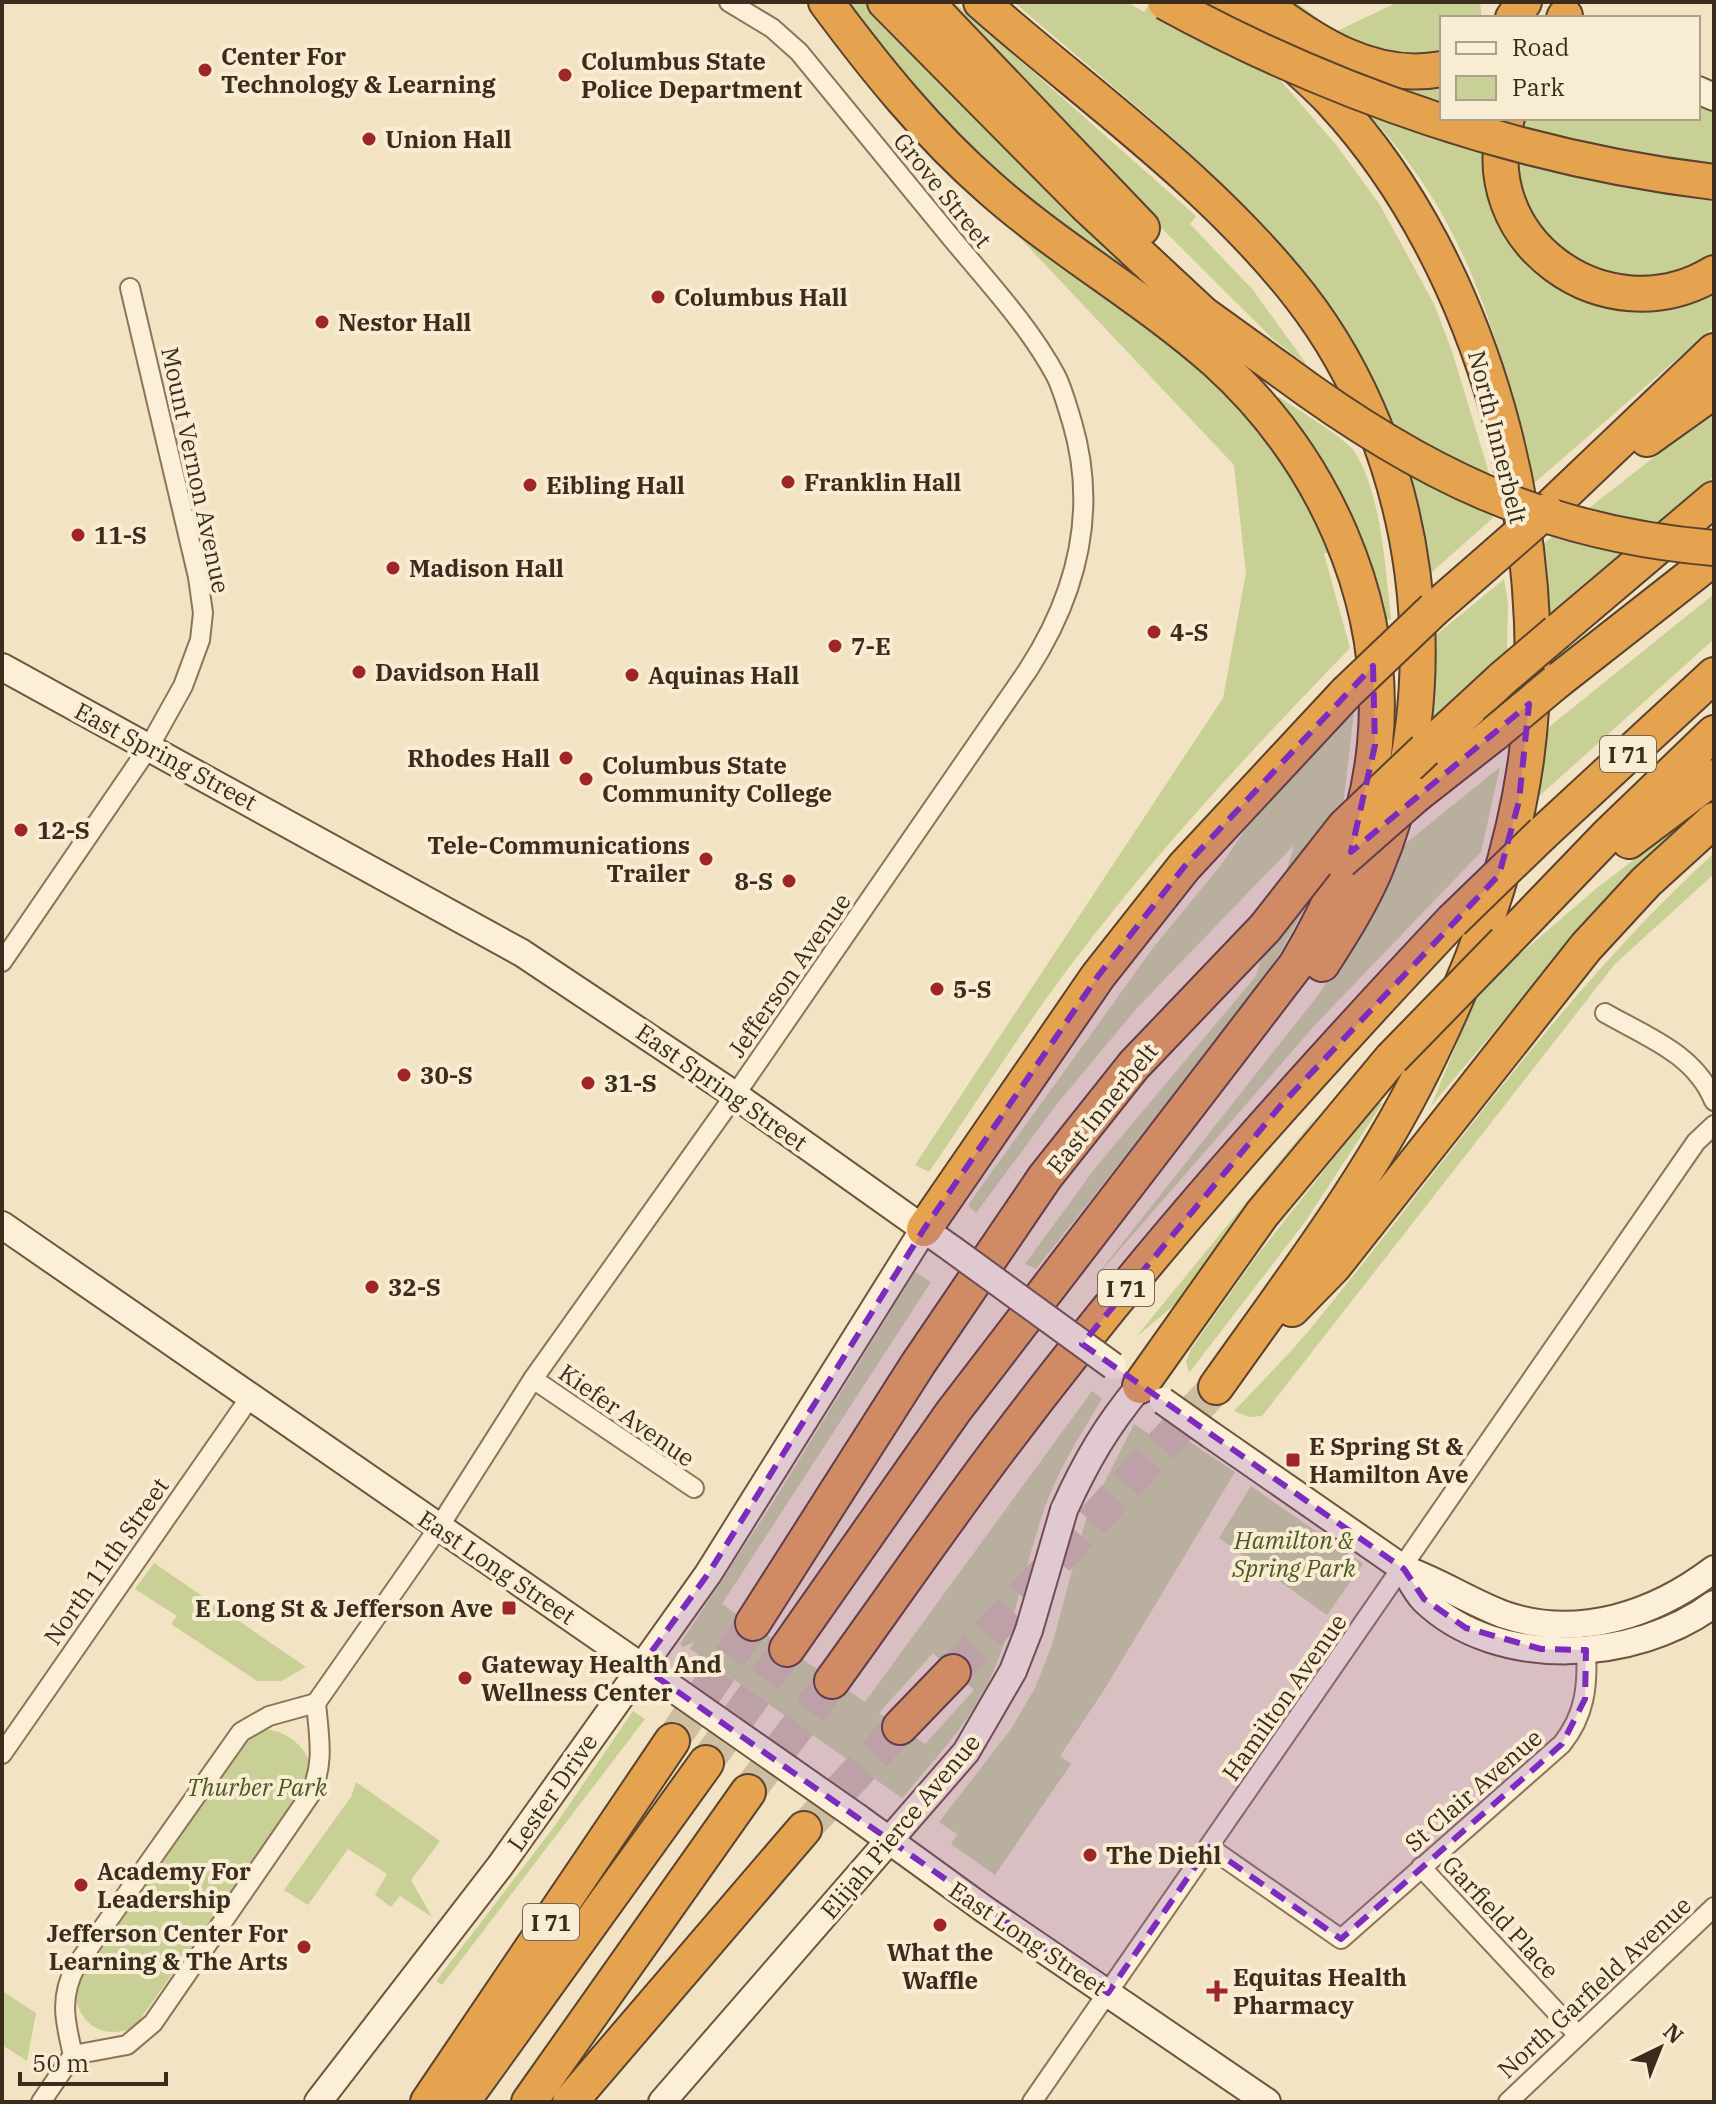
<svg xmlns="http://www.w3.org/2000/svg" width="1716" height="2104" font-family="'IBM Plex Serif',serif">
	<rect width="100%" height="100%" fill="#f1e3c3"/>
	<g fill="#c9d096" fill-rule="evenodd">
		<path d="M842,2H866L955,97L1198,328L978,164Z"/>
		<path d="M944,2H954L1196,216L1190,224L1253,290L1307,365L1274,340L1117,184Z"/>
		<path d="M1014,2H1127L1144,12L1151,2L1276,75L1337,146L1380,205L1434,304L1452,351L1489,473L1493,518L1425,578C1416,522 1407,466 1387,413C1325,246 1144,116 1014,2Z"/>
		<path d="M1284,2H1296L1335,32L1398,2H1480L1482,18H1442V51C1371,68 1341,38 1284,2Z"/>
		<path d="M1322,61L1442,84V118H1493L1535,266L1714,288V327L1532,485C1509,376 1481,265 1416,173C1388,133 1354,98 1322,61Z"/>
		<path d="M1698,103L1714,109V255L1663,277L1636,279L1578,263L1537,225L1525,201L1519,175L1521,118H1698Z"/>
		<path d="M1004,221C1093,286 1217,362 1281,452C1301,482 1315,518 1332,550L1324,554L1350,648C1244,758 1138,871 1048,996C1007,1054 969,1113 929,1172L915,1165L1223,698L1246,573L1234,465Z"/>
		<path d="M1279,397C1295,408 1345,438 1354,451C1382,494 1385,568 1391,619L1383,621L1274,401Z"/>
		<path d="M1714,410V476L1546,621L1542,545Z"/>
		<path d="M1504,579L1508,603L1507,652L1423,731L1430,640Z"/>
		<path d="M1714,594V639L1536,799L1544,731Z"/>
		<path d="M1354,712L1343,806L1309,901L1266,978L1036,1269L1025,1264L1096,1167L1256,976L1294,845L1137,1008L1057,1104L976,1213L968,1205L1153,948L1221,865L1273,789Z"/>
		<path d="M1500,767L1481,852L1315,1025L1090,1284L1319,994L1351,944L1395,852Z"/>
		<path d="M1698,811L1585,924L1431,1106L1475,1000L1505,967L1598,887Z"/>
		<path d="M1714,853V874L1615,964L1262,1416L1249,1417L1234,1411C1263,1380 1294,1350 1320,1317C1449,1159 1563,991 1714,853Z"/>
		<path d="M1379,1101L1382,1104L1305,1222L1189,1373L1186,1362L1191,1349L1256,1257Z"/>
		<path d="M1320,1112L1178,1302L1136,1337Z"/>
		<path d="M915,1272L931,1282L722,1604L865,1702L1092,1391L1102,1399C1081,1434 1059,1468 1045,1507C1025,1564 1015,1626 989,1681C968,1725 933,1761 902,1798L690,1649L694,1642L683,1647L680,1644L770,1507ZM933,1653L974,1690L925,1744L879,1713Z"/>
		<path d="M1134,1424L1157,1439L1166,1426L1235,1472L1104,1690L1060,1756L1071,1764L995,1875L951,1844L957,1834L939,1822L1011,1729L1035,1688L1052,1645L1086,1519Z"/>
		<path d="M1251,1486L1363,1564L1327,1615L1219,1538Z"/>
		<path d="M154,1563L306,1667L281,1681H257L171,1624L177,1616L135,1589Z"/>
		<path d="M633,1711L645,1719L442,1985L436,1981L554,1827Z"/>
		<path d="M262,1729C288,1730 313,1750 311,1778L134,2028C97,2041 78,2021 72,1985L245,1738Z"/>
		<path d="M356,1782L440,1841L411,1880L432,1917L400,1896L391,1907L375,1895L387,1874L348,1849L308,1905L284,1890L351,1797Z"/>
		<path d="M2,1991L36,2013L27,2061L2,2045Z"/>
	</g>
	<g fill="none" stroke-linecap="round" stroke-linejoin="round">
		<g stroke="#cdbea2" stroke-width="34" stroke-dasharray="34 17" stroke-linecap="butt">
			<path d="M953,1672L1216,1387"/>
			<path d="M672,1741L753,1623"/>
			<path d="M706,1763L787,1649"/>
			<path d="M748,1792L832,1681"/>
			<path d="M804,1829L900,1727"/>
		</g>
		<g stroke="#8d7458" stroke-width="22">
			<g id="street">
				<path d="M2,962L149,747L183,686L200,640L203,613L198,577L130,288"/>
				<path d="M1605,1013C1647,1037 1695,1054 1714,1101"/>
				<path d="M533,1379L694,1488"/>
				<path d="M2,1754L251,1396"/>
				<path d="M1209,1847L1341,1939L1562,1744C1585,1715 1588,1686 1586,1650"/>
				<path d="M1421,1867L1578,2035"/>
				<path d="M73,2055C65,2022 59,1997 76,1966L241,1732L269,1716L316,1703"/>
				<path d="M41,2102L73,2055L127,2045L153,2023L310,1795C325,1764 319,1737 316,1703L439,1527L533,1379L735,1095L1028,670C1077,594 1098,510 1072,422C1067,406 1063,390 1056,376C1028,324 986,280 949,235C899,174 849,113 799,52L772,28L729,2"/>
				<path d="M1032,2102L1696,1142L1714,1125"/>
				<path d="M1508,2102L1714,1907"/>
			</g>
		</g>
		<g stroke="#6e553c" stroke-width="30">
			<g id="secondary">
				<path d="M1698,90L1714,97"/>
				<path d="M2,667L522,953L735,1095L952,1249"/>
				<path d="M2,1225L668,1685"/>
				<path d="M1211,1435L1404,1569C1439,1581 1470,1602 1505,1615C1579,1640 1655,1614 1714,1569"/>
				<path d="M1064,1510C1085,1463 1107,1425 1140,1386"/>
				<path d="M1404,1569C1410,1579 1416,1592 1424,1600C1497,1671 1637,1662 1714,1604"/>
				<path d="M857,1817L984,1909L1267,2102"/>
				<path d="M318,2102L500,1866L708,1574L924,1229"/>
				<path d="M662,2102L966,1752L1013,1671L1029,1630"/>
			</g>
		</g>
		<g stroke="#5a422d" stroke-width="38">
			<g id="highway">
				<path d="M885,2L1085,204L1203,314L1282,371"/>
				<path d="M926,2L1142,228"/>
				<path d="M981,2C1089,97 1211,182 1300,296C1422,453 1453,687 1375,870C1361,903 1341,934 1322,964"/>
				<path d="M1261,2C1313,42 1373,82 1442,69"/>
				<path d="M1513,18L1524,2"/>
				<path d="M1564,18L1565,16"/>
				<path d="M1507,118C1469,240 1607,338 1714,273"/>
				<path d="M1647,439L1714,391"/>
				<path d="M1546,511L1714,351"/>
				<path d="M1434,609L1497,554"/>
				<path d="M1557,632L1714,499"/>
				<path d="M1556,682L1714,558"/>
				<path d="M1425,750L1503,678"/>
				<path d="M1416,795L1495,733"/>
				<path d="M1543,833L1714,675"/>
				<path d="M1629,841L1714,777"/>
				<path d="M1505,942L1608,835L1714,733"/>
				<path d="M924,1229L1098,976L1184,867L1346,693"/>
				<path d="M1292,1309L1334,1266L1586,947L1646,882L1714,820"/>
				<path d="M1140,1386L1262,1214L1392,1058"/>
				<path d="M1216,1387C1293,1278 1375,1172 1432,1051C1476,960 1512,860 1526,760C1556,539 1485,266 1332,101C1298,65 1257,34 1220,2"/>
				<path d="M753,1623L918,1364L1045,1177L1134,1065L1265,928"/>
				<path d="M787,1649L953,1412L1296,965C1336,898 1368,823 1375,744C1389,600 1322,457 1216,361C1145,298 1061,251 990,188C928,134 875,68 826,2"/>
				<path d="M832,1681C890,1601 946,1519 1006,1440C1143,1258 1296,1087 1452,921"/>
				<path d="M900,1727L953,1672"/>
				<path d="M428,2102L672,1741"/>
				<path d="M462,2102L706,1763"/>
				<path d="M529,2102L748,1792"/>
				<path d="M570,2102L804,1829"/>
			</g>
		</g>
		<use href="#street" stroke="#fbf0d7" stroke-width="18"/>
		<use href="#secondary" stroke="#fbf0d7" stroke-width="26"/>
		<use href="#highway" stroke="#e5a34f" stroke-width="34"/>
		<g stroke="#6e553c" stroke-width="30" stroke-linecap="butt">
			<g id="secondary-bridge">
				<path d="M952,1249L1113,1366"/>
				<path d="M1163,1401L1211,1435"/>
				<path d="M1029,1630L1064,1510"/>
				<path d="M668,1685L857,1817"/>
			</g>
		</g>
		<g stroke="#5a422d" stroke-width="38" stroke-linecap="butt">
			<g id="highway-bridge">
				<path d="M1165,2C1335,95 1522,159 1714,182"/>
				<path d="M1282,371C1418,472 1542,534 1714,548"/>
				<path d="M1497,554L1546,511"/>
				<path d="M1503,678L1557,632"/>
				<path d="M1346,693L1434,609"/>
				<path d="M1495,733L1556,682"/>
				<path d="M1341,861L1416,795"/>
				<path d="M1452,921L1543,833"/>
				<path d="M1265,928L1345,826L1425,750"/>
				<path d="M1392,1058L1505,942"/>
			</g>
		</g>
		<use href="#secondary-bridge" stroke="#fbf0d7" stroke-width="26"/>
		<use href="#highway-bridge" stroke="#e5a34f" stroke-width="34"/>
	</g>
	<path fill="#7b2cbf" fill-opacity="0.2" stroke="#7b2cbf" stroke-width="6" stroke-dasharray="16 10" stroke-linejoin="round" d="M1373,666L1375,745L1351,852L1529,704L1519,801L1499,875L1282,1104L1082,1344L1404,1569L1424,1599L1466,1628L1541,1649L1586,1650L1585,1699L1562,1744L1341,1939L1209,1847L1108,1993L641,1666L708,1574L924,1229L1098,976L1184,867Z"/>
	<g fill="#a02526" stroke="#f8edd3" stroke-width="3">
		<circle cx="205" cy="70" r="8"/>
		<circle cx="565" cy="75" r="8"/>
		<circle cx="369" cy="139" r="8"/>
		<circle cx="658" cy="297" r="8"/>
		<circle cx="322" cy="322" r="8"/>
		<circle cx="788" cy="482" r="8"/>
		<circle cx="530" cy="485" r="8"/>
		<circle cx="78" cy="535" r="8"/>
		<circle cx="393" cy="568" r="8"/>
		<circle cx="1154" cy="632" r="8"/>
		<circle cx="835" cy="646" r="8"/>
		<circle cx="359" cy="672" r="8"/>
		<circle cx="632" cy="675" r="8"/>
		<circle cx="566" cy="758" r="8"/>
		<circle cx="586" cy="779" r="8"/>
		<circle cx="21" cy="830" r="8"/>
		<circle cx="706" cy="859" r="8"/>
		<circle cx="789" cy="881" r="8"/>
		<circle cx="937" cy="989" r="8"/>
		<circle cx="404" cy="1075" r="8"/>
		<circle cx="588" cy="1083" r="8"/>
		<circle cx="372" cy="1287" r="8"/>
		<rect x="1285" y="1452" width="16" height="16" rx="4"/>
		<rect x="501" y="1600" width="16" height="16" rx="4"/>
		<circle cx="465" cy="1678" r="8"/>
		<circle cx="1090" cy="1855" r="8"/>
		<circle cx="81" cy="1885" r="8"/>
		<circle cx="940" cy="1925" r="8"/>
		<circle cx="304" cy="1947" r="8"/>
		<path d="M1213 1979h8v8h8v8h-8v8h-8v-8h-8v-8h8z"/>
	</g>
	<g text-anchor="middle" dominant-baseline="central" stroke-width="8" stroke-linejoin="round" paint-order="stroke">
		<g fill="#f8edd3" stroke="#746654" stroke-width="2">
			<rect x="1600" y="736" width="56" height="36" rx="6"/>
			<rect x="1098" y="1270" width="56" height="36" rx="6"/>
			<rect x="523" y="1904" width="56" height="36" rx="6"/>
		</g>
		<g font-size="22" font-weight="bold" fill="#3c2c1e">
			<text x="1628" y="754">I 71</text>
			<text x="1126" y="1288">I 71</text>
			<text x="551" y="1922">I 71</text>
		</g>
		<g font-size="24" font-weight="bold" fill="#3c2c1e" stroke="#f8edd3" text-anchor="start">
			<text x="221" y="56">Center For<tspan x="221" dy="28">Technology &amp; Learning</tspan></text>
			<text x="581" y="61">Columbus State<tspan x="581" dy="28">Police Department</tspan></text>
			<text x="385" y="139">Union Hall</text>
			<text x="674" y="297">Columbus Hall</text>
			<text x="338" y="322">Nestor Hall</text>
			<text x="804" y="482">Franklin Hall</text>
			<text x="546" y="485">Eibling Hall</text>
			<text x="94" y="535">11-S</text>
			<text x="409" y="568">Madison Hall</text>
			<text x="1170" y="632">4-S</text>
			<text x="851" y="646">7-E</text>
			<text x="375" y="672">Davidson Hall</text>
			<text x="648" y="675">Aquinas Hall</text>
			<text x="550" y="758" text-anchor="end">Rhodes Hall</text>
			<text x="602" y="765">Columbus State<tspan x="602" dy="28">Community College</tspan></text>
			<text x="37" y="830">12-S</text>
			<text x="690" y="845" text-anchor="end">Tele-Communications<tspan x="690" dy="28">Trailer</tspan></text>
			<text x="773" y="881" text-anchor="end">8-S</text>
			<text x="953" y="989">5-S</text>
			<text x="420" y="1075">30-S</text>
			<text x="604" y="1083">31-S</text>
			<text x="388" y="1287">32-S</text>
			<text x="1309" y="1446">E Spring St &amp;<tspan x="1309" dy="28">Hamilton Ave</tspan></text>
			<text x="493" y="1608" text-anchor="end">E Long St &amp; Jefferson Ave</text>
			<text x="481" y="1664">Gateway Health And<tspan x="481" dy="28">Wellness Center</tspan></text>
			<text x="1106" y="1855">The Diehl</text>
			<text x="97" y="1871">Academy For<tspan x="97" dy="28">Leadership</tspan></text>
			<text x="288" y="1933" text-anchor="end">Jefferson Center For<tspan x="288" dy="28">Learning &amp; The Arts</tspan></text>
			<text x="940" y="1952" text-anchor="middle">What the<tspan x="940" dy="28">Waffle</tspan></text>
			<text x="1233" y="1977">Equitas Health<tspan x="1233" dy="28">Pharmacy</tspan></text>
		</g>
		<g font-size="24" fill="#3c2c1e" stroke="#f8edd3">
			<text transform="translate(943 190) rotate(51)">Grove Street</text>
			<text transform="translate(1498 437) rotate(76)">North Innerbelt</text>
			<text transform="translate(196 470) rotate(78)">Mount Vernon Avenue</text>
			<text transform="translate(166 756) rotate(28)">East Spring Street</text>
			<text transform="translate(789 975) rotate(-55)">Jefferson Avenue</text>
			<text transform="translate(722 1087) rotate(35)">East Spring Street</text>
			<text transform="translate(1102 1108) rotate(-51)">East Innerbelt</text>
			<text transform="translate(627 1415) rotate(35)">Kiefer Avenue</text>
			<text transform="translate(106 1561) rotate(-55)">North 11th Street</text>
			<text transform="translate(497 1567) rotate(34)">East Long Street</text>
			<text transform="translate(1284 1697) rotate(-55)">Hamilton Avenue</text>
			<text transform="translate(1473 1790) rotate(-41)">St Clair Avenue</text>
			<text transform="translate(552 1792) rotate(-55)">Lester Drive</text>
			<text transform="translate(900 1826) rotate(-50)">Elijah Pierce Avenue</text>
			<text transform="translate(1501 1917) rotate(47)">Garfield Place</text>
			<text transform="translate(1028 1938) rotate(34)">East Long Street</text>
			<text transform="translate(1594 1987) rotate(-43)">North Garfield Avenue</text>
		</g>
		<g font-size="24" font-style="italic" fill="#4c5923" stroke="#f8edd3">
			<text x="1294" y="1540">Hamilton &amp;<tspan x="1294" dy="28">Spring Park</tspan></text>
			<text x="257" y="1787">Thurber Park</text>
		</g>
	</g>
	<rect width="1716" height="2104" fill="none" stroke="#3c2c1e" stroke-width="8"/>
	<rect x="1440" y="16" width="260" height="104" fill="#f8edd3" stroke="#ada08b" stroke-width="2"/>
	<rect x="1456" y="42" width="40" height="12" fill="#fbf0d7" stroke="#ada08b" stroke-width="2"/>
	<text x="1512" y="56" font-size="24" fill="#3c2c1e">Road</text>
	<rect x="1456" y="76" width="40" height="24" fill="#c9d096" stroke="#ada08b" stroke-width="2"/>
	<text x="1512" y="96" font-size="24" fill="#3c2c1e">Park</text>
	<g transform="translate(1660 2048) rotate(43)" stroke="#f8edd3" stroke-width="6" paint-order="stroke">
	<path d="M0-6L14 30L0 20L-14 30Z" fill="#3c2c1e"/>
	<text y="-12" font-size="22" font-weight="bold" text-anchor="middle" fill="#3c2c1e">N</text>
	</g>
	<path d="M20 2072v12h146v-12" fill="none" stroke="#3c2c1e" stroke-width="4"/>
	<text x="32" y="2072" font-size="24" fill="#3c2c1e" stroke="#f8edd3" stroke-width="6" paint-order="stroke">50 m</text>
</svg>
